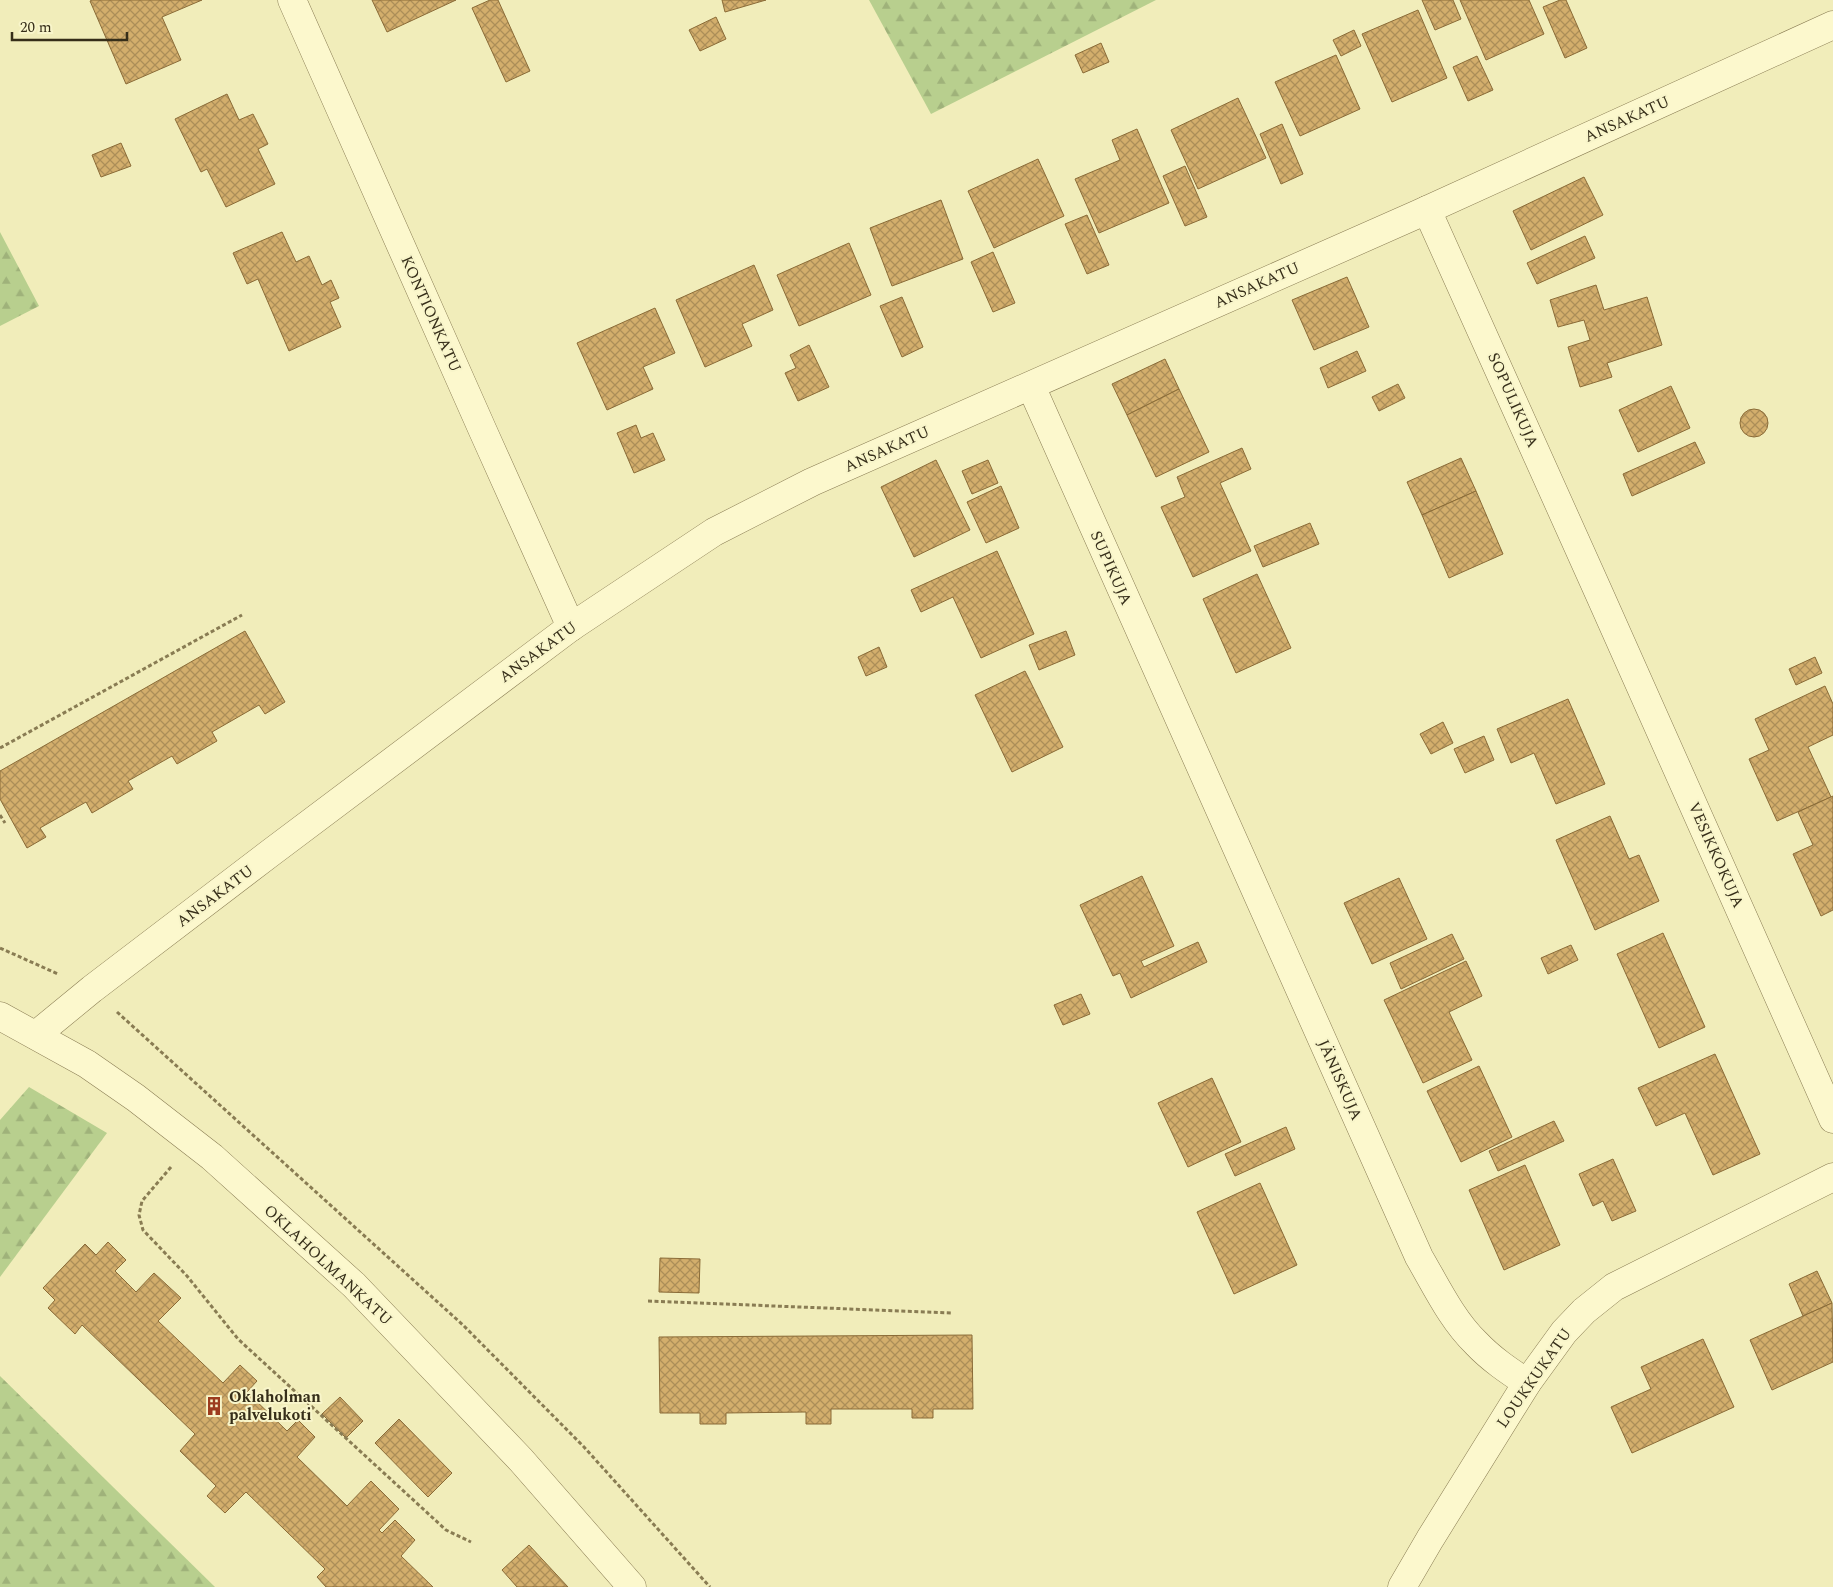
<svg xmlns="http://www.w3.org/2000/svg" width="1833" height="1587" font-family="Spectral,serif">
	<defs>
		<pattern id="forest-firs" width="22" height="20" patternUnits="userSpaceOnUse" patternTransform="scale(1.25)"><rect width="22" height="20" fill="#b8cf8e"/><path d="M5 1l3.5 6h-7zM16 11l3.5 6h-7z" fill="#9fb27a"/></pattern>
		<pattern id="building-cross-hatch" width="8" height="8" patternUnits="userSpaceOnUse" patternTransform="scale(1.25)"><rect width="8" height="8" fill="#d3ae6c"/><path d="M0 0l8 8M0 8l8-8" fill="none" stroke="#ac8e58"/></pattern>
	</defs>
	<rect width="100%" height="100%" fill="#f1edba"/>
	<g fill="url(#forest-firs)">
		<path d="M869,0H1156L931,114Z"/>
		<path d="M0,232L39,306L0,326Z"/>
		<path d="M29,1087L107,1133L0,1277V1120Z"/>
		<path d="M0,1376L215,1587H0Z"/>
	</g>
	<g fill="url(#building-cross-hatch)" stroke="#8a6b37">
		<path d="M92,0H202L162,17L181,60L126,84L90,1Z"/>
		<path d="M372,0H456L387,32Z"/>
		<path d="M490,0H498L530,71L506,82L472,8Z"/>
		<path d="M722,0H766L725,12Z"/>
		<path d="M1422,0H1453L1461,19L1435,30Z"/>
		<path d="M1460,0H1529L1544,34L1486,60Z"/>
		<path d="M1560,0H1566L1587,48L1565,58L1543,7Z"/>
		<path d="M1418,10L1447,78L1392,102L1362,34Z"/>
		<path d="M716,17L726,39L700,51L689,30Z"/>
		<path d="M1354,30L1361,46L1341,56L1333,40Z"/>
		<path d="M1101,43L1109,62L1083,73L1075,55Z"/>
		<path d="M1336,55L1360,109L1300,136L1275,82Z"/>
		<path d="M1477,56L1493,90L1468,101L1453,67Z"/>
		<path d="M227,94L239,120L253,114L268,144L258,149L275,184L226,207L207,169L201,172L175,119Z"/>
		<path d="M1238,98L1266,158L1198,189L1171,130Z"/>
		<path d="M1282,124L1303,174L1281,184L1260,134Z"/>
		<path d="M1137,129L1169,203L1099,233L1075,179L1120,160L1112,140Z"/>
		<path d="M121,143L131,166L101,177L92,155Z"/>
		<path d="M1038,159L1064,216L994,248L968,191Z"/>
		<path d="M1185,166L1207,217L1185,226L1163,176Z"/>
		<path d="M1584,177L1603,215L1531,250L1513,211Z"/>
		<path d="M941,200L963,259L892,286L870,228Z"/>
		<path d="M1087,215L1109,265L1087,274L1065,224Z"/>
		<path d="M282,232L296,262L309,256L322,285L331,280L339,298L330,302L341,327L289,351L258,279L247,284L233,253Z"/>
		<path d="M1585,236L1595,258L1537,284L1527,263Z"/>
		<path d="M849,243L871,295L799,326L777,275Z"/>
		<path d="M993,252L1015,303L993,312L971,262Z"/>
		<path d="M754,265L773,310L742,324L752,346L705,367L676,300Z"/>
		<path d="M1347,277L1369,327L1314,350L1292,300Z"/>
		<path d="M1596,285L1604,310L1647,297L1662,345L1607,363L1612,377L1580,387L1568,347L1590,340L1584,320L1558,327L1550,300Z"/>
		<path d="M902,297L923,347L902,357L880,306Z"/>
		<path d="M655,308L675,353L643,367L653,389L607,410L577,343Z"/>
		<path d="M809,345L829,387L798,401L785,373L796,368L790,355Z"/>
		<path d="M1357,351L1366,371L1328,388L1320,368Z"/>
		<path d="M1165,359L1179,389L1127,415L1112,384Z"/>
		<path d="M1398,384L1405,398L1379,411L1372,397Z"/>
		<path d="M1671,386L1690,428L1638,452L1619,410Z"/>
		<path d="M1179,389L1209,452L1156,477L1127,415Z"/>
		<circle cx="1754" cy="423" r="14"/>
		<path d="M636,425L641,438L653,433L665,460L634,473L617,433Z"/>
		<path d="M1695,442L1705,463L1632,496L1623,474Z"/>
		<path d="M1242,448L1251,469L1220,483L1251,551L1193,577L1161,507L1185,497L1177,477Z"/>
		<path d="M1461,458L1476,491L1422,515L1407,482Z"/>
		<path d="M936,460L970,530L914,557L881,487Z"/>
		<path d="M988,460L998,483L972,494L962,471Z"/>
		<path d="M1001,486L1019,528L986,543L967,502Z"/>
		<path d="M1476,491L1503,554L1449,578L1422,515Z"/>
		<path d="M1310,523L1319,544L1263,567L1254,546Z"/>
		<path d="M997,551L1034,634L981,658L953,597L921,612L911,590Z"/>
		<path d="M1257,574L1291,648L1236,673L1203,599Z"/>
		<path d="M245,631L285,702L265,714L259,705L212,732L217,741L177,764L172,756L128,781L133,789L92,813L86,802L40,828L46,837L27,848L0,799V771Z"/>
		<path d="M1066,631L1075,655L1039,670L1029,645Z"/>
		<path d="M879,647L887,667L866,676L858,657Z"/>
		<path d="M1815,657L1822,673L1796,685L1789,669Z"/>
		<path d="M1025,671L1063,747L1012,772L975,695Z"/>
		<path d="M1825,686L1833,704V735L1808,747L1831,797L1777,821L1749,759L1769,750L1755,719Z"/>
		<path d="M1568,699L1605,784L1556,804L1534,753L1511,763L1497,729Z"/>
		<path d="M1443,722L1453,743L1431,754L1420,734Z"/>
		<path d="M1484,736L1494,760L1465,773L1454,749Z"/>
		<path d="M1833,796V910L1821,916L1793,854L1813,845L1798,812Z"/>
		<path d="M1610,816L1629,859L1639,855L1659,901L1595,930L1556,840Z"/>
		<path d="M1142,876L1174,946L1141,961L1144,967L1198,942L1207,962L1131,998L1120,973L1113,976L1080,905Z"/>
		<path d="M1399,878L1427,939L1372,964L1344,903Z"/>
		<path d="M1663,933L1705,1027L1659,1048L1617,954Z"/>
		<path d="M1452,934L1464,959L1401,989L1390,963Z"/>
		<path d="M1571,945L1578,960L1548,974L1541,958Z"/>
		<path d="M1466,961L1482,996L1449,1012L1472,1060L1423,1083L1384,1000Z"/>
		<path d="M1081,994L1090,1014L1063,1025L1054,1005Z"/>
		<path d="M1715,1054L1760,1154L1713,1175L1685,1113L1656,1126L1638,1088Z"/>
		<path d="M1479,1066L1512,1137L1461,1162L1427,1091Z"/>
		<path d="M1212,1078L1241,1142L1188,1167L1158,1103Z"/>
		<path d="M1554,1121L1564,1141L1498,1171L1489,1151Z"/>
		<path d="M1286,1127L1295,1149L1235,1176L1225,1154Z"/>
		<path d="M1613,1159L1636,1211L1612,1221L1603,1201L1593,1206L1579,1174Z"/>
		<path d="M1525,1165L1560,1245L1504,1270L1469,1190Z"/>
		<path d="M1260,1183L1297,1265L1234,1294L1197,1212Z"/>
		<path d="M108,1242L126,1260L115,1271L136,1292L154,1273L181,1298L158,1321L223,1383L240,1365L257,1381L247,1392L287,1431L298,1420L315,1437L297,1457L347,1506L371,1481L399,1509L379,1530L382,1533L395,1520L415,1540L401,1556L433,1587H326L317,1577L325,1569L246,1492L225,1513L207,1496L216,1486L180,1451L195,1434L82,1325L75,1334L48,1308L55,1300L43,1288L85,1244L96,1255Z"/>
		<path d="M660,1258L700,1259L699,1293L659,1292Z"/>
		<path d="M1817,1271L1832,1303L1803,1316L1789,1284Z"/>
		<path d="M1832,1303L1833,1362L1772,1390L1750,1340Z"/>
		<path d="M972,1335L973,1409H933V1418H912V1409H831V1424H806V1412L726,1413V1424H700V1413H660L659,1337Z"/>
		<path d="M1703,1339L1734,1407L1632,1453L1611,1407L1651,1389L1641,1367Z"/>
		<path d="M340,1397L363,1421L346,1438L322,1414Z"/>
		<path d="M399,1419L452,1473L428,1497L375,1443Z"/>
		<path d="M529,1545L568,1587H517L502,1570Z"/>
	</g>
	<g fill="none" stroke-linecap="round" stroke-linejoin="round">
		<g stroke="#897c53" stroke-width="29">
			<g id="minor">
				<path d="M292,0L483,431L571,627"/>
				<path d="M1427,210L1598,591L1833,1119"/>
				<path d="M1031,386L1419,1257C1436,1286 1452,1320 1476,1343C1491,1359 1509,1371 1527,1383"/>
				<path d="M0,1016L87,1064L136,1098L212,1157L354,1285L521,1460L632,1587"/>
				<path d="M36,1035L92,989L269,854L571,627L714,532L812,482L1418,214L1833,25"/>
				<path d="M1402,1587L1430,1539L1527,1383L1564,1332L1584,1311L1614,1287L1833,1177"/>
			</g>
		</g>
		<g stroke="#897c53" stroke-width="3" stroke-dasharray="4 2.5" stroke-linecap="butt">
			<path d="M0,748L242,615"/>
			<path d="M0,815L5,823"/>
			<path d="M0,948L58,974"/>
			<path d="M117,1012L463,1325L584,1447L710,1587"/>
			<path d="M171,1167L142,1201L139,1215L143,1230L187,1276L238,1339L446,1530L471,1542"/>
			<path d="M648,1301L951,1313"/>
		</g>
		<use href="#minor" stroke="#fcf8cd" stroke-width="28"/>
	</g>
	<defs>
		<g id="building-bare" transform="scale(1.5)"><path d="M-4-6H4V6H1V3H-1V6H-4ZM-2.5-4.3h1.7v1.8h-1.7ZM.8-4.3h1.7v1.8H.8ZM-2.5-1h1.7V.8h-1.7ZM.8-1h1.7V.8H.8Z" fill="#9c3b1e" stroke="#f8f5ca" stroke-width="2.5" paint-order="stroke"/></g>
	</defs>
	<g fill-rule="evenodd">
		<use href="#building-bare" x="214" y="1406"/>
	</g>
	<g text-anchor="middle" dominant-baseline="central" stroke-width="4" stroke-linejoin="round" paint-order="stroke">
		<g font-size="16" fill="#362e19" stroke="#f8f5ca">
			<text transform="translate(1627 119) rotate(-24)">ANSAKATU</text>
			<text transform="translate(1257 285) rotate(-24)">ANSAKATU</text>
			<text transform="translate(431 314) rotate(66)">KONTIONKATU</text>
			<text transform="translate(1513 400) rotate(66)">SOPULIKUJA</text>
			<text transform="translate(887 449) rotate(-24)">ANSAKATU</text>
			<text transform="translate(1111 568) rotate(66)">SUPIKUJA</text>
			<text transform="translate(538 652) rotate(-36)">ANSAKATU</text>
			<text transform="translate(1716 855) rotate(66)">VESIKKOKUJA</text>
			<text transform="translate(215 896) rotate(-37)">ANSAKATU</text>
			<text transform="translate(1340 1080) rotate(66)">JÄNISKUJA</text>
			<text transform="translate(328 1265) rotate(43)">OKLAHOLMANKATU</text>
			<text transform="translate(1534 1378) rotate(-55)">LOUKKUKATU</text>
		</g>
		<g font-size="16" font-weight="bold" fill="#362e19" stroke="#f8f5ca" text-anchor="start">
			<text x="229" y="1397">Oklaholman<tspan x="229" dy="18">palvelukoti</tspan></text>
		</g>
	</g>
	<path d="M12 32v8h115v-8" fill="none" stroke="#362e19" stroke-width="2.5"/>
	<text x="20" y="32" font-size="15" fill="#362e19" stroke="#f8f5ca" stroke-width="4" paint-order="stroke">20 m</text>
</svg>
